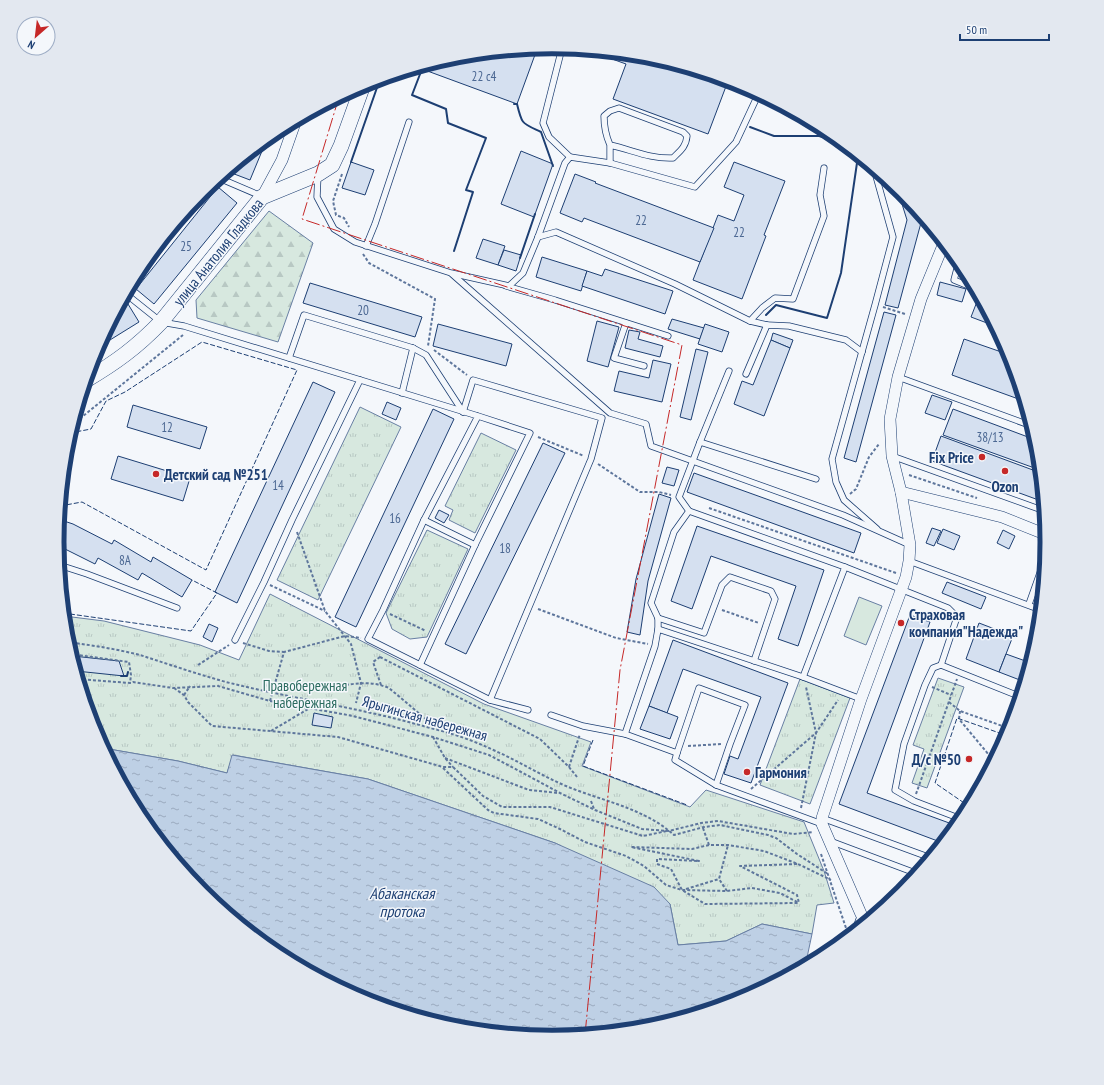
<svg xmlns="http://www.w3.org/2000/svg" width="1104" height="1085" font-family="'PT Sans Narrow',sans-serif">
	<defs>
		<pattern id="forest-firs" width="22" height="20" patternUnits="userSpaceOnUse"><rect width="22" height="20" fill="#d7e8df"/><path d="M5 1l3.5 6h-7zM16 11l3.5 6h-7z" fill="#b8c8c3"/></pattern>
		<pattern id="park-tufts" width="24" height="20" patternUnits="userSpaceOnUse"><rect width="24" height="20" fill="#d7e8df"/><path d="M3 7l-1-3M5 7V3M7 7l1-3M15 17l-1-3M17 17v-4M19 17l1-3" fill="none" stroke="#b8c8c3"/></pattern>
		<pattern id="water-ripples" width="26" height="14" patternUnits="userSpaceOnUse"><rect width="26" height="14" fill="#bed0e5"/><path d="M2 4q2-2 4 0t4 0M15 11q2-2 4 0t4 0" fill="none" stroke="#9aaabe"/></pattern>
	</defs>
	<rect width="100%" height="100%" fill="#f4f7fb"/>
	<path fill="#d7e8df" stroke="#687fa3" d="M859,597L882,606L866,645L844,636Z"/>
	<path fill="url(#forest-firs)" stroke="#687fa3" d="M269,211L313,243L278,342L197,318L196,300Z"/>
	<g fill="url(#park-tufts)" stroke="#687fa3">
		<path d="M360,407L401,427L318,600L277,580Z"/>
		<path d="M481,433L516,450L475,533L449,520L453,510L445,506Z"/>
		<path d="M427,530L468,549L427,637L410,639L392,629L386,613Z"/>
		<path d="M270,594L484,704L591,742L582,766L690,807L706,790L804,822L824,871L834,903L817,905L812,934L762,924L726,941L678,945L670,904L555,843L368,779L233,755L227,773L178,761L103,748L94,732L66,639L64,616L104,621L200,645L239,660Z"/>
		<path d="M938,678L964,687L927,788L912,783L924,749L913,745Z"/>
		<path d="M800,679L850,698L810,804L760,785Z"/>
	</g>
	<path fill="url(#water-ripples)" stroke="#687fa3" d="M103,748L178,761L227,773L232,755L368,779L555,843L654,887L670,904L678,945L726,941L762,924L812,934L805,967L741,1000L648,1029L552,1038L455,1028L362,1000L277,954L201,893L140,818Z"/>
	<g fill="#d5e0f0" stroke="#1d3f73">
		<path d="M529,49L536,52L517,104L422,69L423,66L456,56Z"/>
		<path d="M603,52L649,57L728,81L708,134L613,99L626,64L601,55Z"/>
		<path d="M267,139L250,180L229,172L231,168Z"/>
		<path d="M521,151L553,164L534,217L501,204Z"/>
		<path d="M351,162L374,170L365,195L342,188Z"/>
		<path d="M734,162L785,181L764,235L766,236L742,299L693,280L718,215L734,221L744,195L724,187Z"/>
		<path d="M575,174L596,182L595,183L714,228L700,262L584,218L582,222L560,213Z"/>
		<path d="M218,187L237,203L154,304L136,289Z"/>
		<path d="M897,188L903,192L920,213L922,219L898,308L885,305L907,220Z"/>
		<path d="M483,239L505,246L498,265L476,258Z"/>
		<path d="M504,250L521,255L516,271L498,265Z"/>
		<path d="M542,257L587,271L581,291L536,277Z"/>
		<path d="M605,269L673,291L665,314L582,286L587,271L602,276Z"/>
		<path d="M940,282L966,289L962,302L937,295Z"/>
		<path d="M310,283L422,317L415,337L303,303Z"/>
		<path d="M978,299L982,301L995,326L971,317Z"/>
		<path d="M128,304L139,322L97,348L117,310Z"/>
		<path d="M884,312L896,315L856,462L844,458Z"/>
		<path d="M672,319L704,328L700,339L668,329Z"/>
		<path d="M597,321L619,327L608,367L587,361Z"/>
		<path d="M438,324L512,344L506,366L433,346Z"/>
		<path d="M705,324L729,332L722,352L698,344Z"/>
		<path d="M629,330L640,332L638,339L663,346L660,357L625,348Z"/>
		<path d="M773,333L793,340L790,348L771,340Z"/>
		<path d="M964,339L1010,355L1024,401L952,375Z"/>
		<path d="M771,340L790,348L764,416L734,404L742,381L753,385Z"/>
		<path d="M696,349L708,352L691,420L680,417Z"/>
		<path d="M653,360L671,364L662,402L614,391L619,371L649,378Z"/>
		<path d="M313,382L335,392L237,603L215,592Z"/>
		<path d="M932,395L952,402L945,420L925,413Z"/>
		<path d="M387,402L401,408L396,420L382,414Z"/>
		<path d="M133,405L207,427L200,449L127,427Z"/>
		<path d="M433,409L454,419L356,627L335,617Z"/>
		<path d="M953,409L1036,440L1038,446L1040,470L943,435Z"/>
		<path d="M941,436L1041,473L1044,502L932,461Z"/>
		<path d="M543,443L565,453L466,654L445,644Z"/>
		<path d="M118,456L190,478L183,501L111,479Z"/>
		<path d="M667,467L679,470L674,486L662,483Z"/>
		<path d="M694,473L861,533L854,553L687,492Z"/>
		<path d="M659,494L671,498L648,581L640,635L627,632L636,579Z"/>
		<path d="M439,510L449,515L444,523L435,518Z"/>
		<path d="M59,520H61L73,524L112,544L114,540L151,562L153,557L192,580L182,597L142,573L138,580L98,558L95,564L59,546H57Z"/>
		<path d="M697,526L824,570L798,646L778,639L796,586L711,556L692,609L671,601Z"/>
		<path d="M932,528L941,531L934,546L926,543Z"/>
		<path d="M943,529L960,536L954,550L937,543Z"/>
		<path d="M1003,530L1015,536L1009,549L997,543Z"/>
		<path d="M947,582L986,597L981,609L942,593Z"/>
		<path d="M910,615L930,622L867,793L952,824L946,840L943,843L839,804Z"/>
		<path d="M979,623L1013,636L999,672L966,659Z"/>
		<path d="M209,624L218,628L212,642L203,637Z"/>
		<path d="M673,640L788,683L751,783L724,774L730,756L738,759L761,697L683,669L667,713L649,706Z"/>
		<path d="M1006,654L1031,663L1025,682L999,672Z"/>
		<path d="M73,656L119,661L124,676L76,671L72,658Z"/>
		<path d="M649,706L678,717L670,739L640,729Z"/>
		<path d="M314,713L333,717L331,728L312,725Z"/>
	</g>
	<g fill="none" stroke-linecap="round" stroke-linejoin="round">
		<g stroke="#1d3f73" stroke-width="7">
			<g id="service">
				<path d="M562,48L543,123L549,137L570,157"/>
				<path d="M610,163V145C633,150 649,159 673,158C680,151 686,147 687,136L683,132L619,108L610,111L604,116C604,127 606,136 610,145"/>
				<path d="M318,174L317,197L334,229L355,242L451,273L509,286L523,273L538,237L565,163L570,157L610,163L695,187L736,142L757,97L756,92"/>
				<path d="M876,176L893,237L875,305L832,459L836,482L844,500L877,529"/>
				<path d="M219,178L261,196"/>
				<path d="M538,237L556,232L675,284L750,321L767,325"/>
				<path d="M366,246L375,224L409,122"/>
				<path d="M959,261L954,280L976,289"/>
				<path d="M452,274L610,413L646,424L651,446L843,515L910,545"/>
				<path d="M506,286L555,300L668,336"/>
				<path d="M126,294L161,322L184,326L478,416L530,433L475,545L420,665L368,639L383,610L424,520L478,416"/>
				<path d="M750,321L762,308L775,298L793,299L824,216L820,195L824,168"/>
				<path d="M626,323L614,358L644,366"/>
				<path d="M413,348L426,355L463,412"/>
				<path d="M289,358L304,315L413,348L402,393"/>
				<path d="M746,374L767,325L789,326L846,340L862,352"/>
				<path d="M898,377L1032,426"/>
				<path d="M463,412L473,380L602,418L591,459L490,700"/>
				<path d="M700,442L729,371"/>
				<path d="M892,456L1042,510"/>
				<path d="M689,511L679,497L700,442L816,479"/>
				<path d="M424,520L475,545"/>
				<path d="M909,561L1041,610"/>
				<path d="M59,565L87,574L177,608"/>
				<path d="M845,567L948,608L957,617L941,665L933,668L925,685L904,744L895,790L914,801L961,819L958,825"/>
				<path d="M1029,604L1046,556"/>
				<path d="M658,618L704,633L722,585L730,577L771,591L775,599L754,661"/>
				<path d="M658,629V618L651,603L674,532L689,511L845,567L803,677"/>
				<path d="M235,640L264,582L292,520L360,380"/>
				<path d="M420,665L490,700L528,710"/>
				<path d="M941,665L1021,697"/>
				<path d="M551,715L583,726L625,734"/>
				<path d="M677,753L675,760L716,785"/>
				<path d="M822,818L931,858"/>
				<path d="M822,824L716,785L730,744L745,705L699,688L677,753L625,734L655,646L658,629L803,677L861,699"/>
				<path d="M830,841L918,874"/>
				<path d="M854,933L861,914L872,918"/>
			</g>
		</g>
		<g stroke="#1d3f73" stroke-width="12">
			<g id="minor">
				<path d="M262,197L282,160L296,120"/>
				<path d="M901,492L1002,517L1047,535"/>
				<path d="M861,914L822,824V818L861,699L906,577L909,561L910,545L901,492L892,456L890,419L898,377L921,299L944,243"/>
			</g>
		</g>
		<g stroke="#1d3f73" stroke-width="16">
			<path id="secondary" d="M86,380C115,363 137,347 161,322L262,197L318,174L332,165L341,146L363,85"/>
		</g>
		<g stroke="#5e769c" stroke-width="2" stroke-dasharray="3 2" stroke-linecap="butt">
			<path d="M342,174L333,201L336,215L344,218L349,227"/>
			<path d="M363,254L369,263L435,299L428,346"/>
			<path d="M883,307L905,314"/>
			<path d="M434,350L467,375"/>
			<path d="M72,425L183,335"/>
			<path d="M538,437L584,456"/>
			<path d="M598,464L640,492H659L671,495"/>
			<path d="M909,475L977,498"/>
			<path d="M850,494L856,489L869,457L879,444"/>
			<path d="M709,508L896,573"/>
			<path d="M297,532L325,611L351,644L361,683L356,703"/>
			<path d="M270,585L325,611"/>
			<path d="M538,609L616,638L648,644"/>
			<path d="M722,610L759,623"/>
			<path d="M390,614L426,631"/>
			<path d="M67,642C91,645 116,649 140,655C168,664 197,674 226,682C293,699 363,708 430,728C451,733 472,740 491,749C517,760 540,775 566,786C602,801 644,808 674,835L704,827L720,825L768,835L776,838L797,854L828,874"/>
			<path d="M243,643L269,651L284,652"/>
			<path d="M70,654L129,662L131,675L130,683"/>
			<path d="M380,657L540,739L569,767L577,777"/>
			<path d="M198,665L229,645"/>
			<path d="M78,679L130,683L133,682L173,688L218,686L270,701L353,716L433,737L489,755L523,773L560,793L595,810L642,829L669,831L701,823L718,821L793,834L813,832"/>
			<path d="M381,685L373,662L380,657H381"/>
			<path d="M932,687L951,695"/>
			<path d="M174,688L184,695L188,702L212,726L338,737L443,767H453L483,796L502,807H550L643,836L667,831"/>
			<path d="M326,688C348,685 368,679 389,688L427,720"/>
			<path d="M184,695L190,686"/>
			<path d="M270,701L284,652L345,636L361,638"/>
			<path d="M949,702L960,711L1011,729"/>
			<path d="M960,711L959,719L994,761"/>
			<path d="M271,731L308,709"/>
			<path d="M433,737L445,758L453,767"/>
			<path d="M688,746L722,744"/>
			<path d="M445,758L529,790L558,793"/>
			<path d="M569,767L580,734"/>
			<path d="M443,768L488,810L494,813L538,819L560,829L585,842L626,856L644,866L666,885L682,890L727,891L752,888L780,893L799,903"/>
			<path d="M751,789L816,733L838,700"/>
			<path d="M916,794L957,679"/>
			<path d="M591,801L594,809"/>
			<path d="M801,808L816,733L806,687"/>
			<path d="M703,828L709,845H728L764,851L798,864L831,880"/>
			<path d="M709,845L692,849L631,847L699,861L657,859V864L671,869L682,890L705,904L798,903"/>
			<path d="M821,854L846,928"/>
			<path d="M797,864L740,866L797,895L799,903"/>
			<path d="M686,889L719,879"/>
			<path d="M727,891L719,879L728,845"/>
			<path d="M842,942L845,932"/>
		</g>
		<use href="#service" stroke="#f4f7fb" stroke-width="5.5"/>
		<use href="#minor" stroke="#f4f7fb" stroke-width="11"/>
		<use href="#secondary" stroke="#f4f7fb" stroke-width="15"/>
		<g stroke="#1d3f73" stroke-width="1" stroke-dasharray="5 2" stroke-linecap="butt">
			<path d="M60,506L82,502L206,570L297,370L202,342L125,392L106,401L91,429L70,433"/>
			<path d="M63,613L191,631L217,593L192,580"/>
			<path d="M593,740L583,766L687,805"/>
			<path d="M970,807L935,783L957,718L1008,736"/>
		</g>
		<g stroke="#1d3f73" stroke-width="2">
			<path d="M419,68L425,70"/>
			<path d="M422,69L412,95L446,109L448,123L486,138L466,190L473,192L454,251"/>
			<path d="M514,104H517C522,125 522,123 541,132L553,166"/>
			<path d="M750,127L774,136H819L841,142"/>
			<path d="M351,162L380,79"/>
			<path d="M520,258L535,214"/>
			<path d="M766,315L776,305L827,318L841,273L858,156"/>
			<path d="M121,676H127L128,672"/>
		</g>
		<path stroke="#c62828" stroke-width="1" stroke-dasharray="14 3 2 3" stroke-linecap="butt" d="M339,97L302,219L682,345L620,670L585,1035"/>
	</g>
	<g fill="#c62828" stroke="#f4f7fb" stroke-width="1.5">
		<circle cx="982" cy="457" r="4"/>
		<circle cx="1005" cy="471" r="4"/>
		<circle cx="156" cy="474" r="4"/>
		<circle cx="901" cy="623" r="4"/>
		<circle cx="969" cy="759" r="4"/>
		<circle cx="747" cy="772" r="4"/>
	</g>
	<g text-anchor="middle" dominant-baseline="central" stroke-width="3" stroke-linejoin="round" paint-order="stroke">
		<g font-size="13" fill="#4b6792">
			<text x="484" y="76">22 с4</text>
			<text x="641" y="220">22</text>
			<text x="739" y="232">22</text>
			<text x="186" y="246">25</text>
			<text x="363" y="310">20</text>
			<text x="167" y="427">12</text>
			<text x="990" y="437">38/13</text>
			<text x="278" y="485">14</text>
			<text x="395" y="518">16</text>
			<text x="505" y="548">18</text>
			<text x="125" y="560">8А</text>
		</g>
		<g font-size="15" fill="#1d3f73" stroke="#f4f7fb">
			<text transform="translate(218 252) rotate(-51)">улица Анатолия Гладкова</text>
			<text transform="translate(425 718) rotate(16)">Ярыгинская набережная</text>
		</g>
		<g font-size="15" font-weight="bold" fill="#1d3f73" stroke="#f4f7fb" text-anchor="start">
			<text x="974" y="457" text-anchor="end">Fix Price</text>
			<text x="164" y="474">Детский сад №251</text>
			<text x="1005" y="486" text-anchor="middle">Ozon</text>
			<text x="909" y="614">Страховая<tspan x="909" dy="17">компания"Надежда"</tspan></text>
			<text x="961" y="759" text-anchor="end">Д/с №50</text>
			<text x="755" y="772">Гармония</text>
		</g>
		<g font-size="15" fill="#2c6c60" stroke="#f4f7fb">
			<text x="305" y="685">Правобережная<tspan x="305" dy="17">набережная</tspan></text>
		</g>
		<g font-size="16" font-style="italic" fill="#1d3f73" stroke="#f4f7fb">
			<text x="402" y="893">Абаканская<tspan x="402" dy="18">протока</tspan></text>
		</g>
	</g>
	<path d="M0 0H1104V1085H0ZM64 542a488 488 0 1 1 976 0a488 488 0 1 1-976 0Z" fill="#e3e8f0" fill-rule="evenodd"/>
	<path fill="none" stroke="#1d3f73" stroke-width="5" d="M64 542a488 488 0 1 1 976 0a488 488 0 1 1-976 0Z"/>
	<g transform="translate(36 36) rotate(208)"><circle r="19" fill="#f4f7fb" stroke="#9eadc5"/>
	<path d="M0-3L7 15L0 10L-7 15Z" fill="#c62828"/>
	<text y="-6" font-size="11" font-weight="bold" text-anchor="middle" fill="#1d3f73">N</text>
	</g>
	<path d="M960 34v6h89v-6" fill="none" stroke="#1d3f73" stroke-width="2"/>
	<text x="966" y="34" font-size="12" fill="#1d3f73" stroke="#f4f7fb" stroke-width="3" paint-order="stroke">50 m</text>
</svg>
